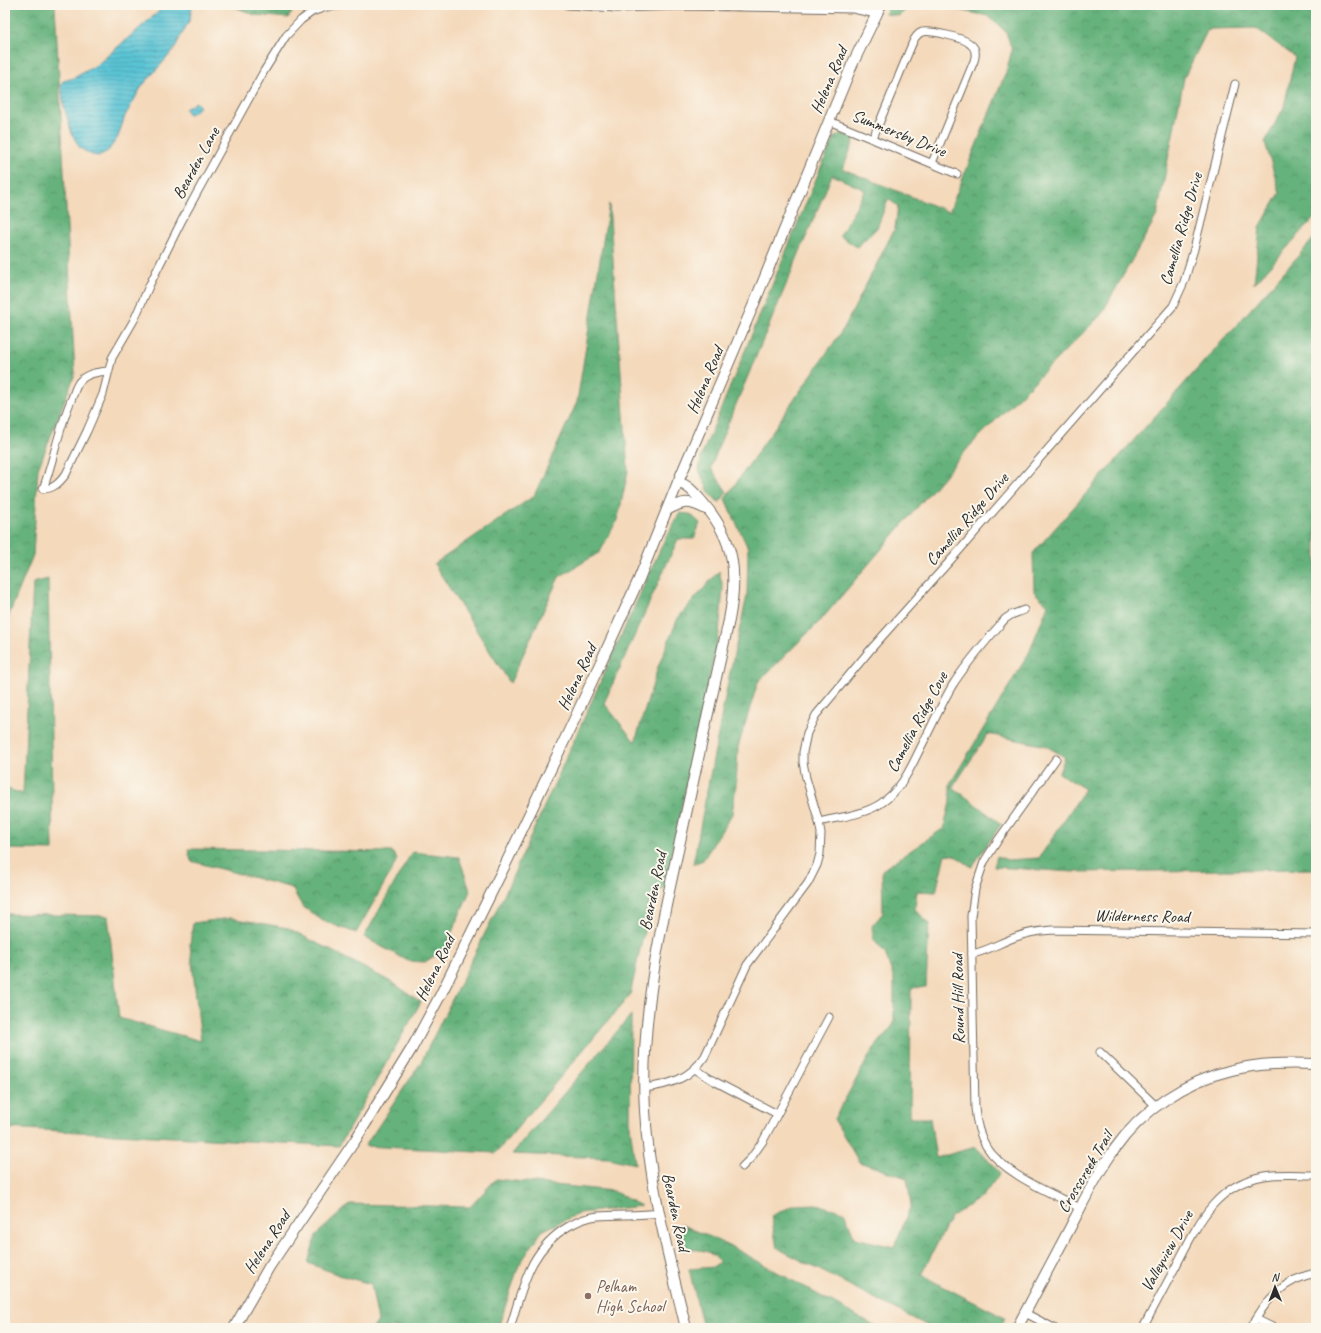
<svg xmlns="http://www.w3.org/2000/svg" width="1321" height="1333" font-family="Caveat,sans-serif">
	<defs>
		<pattern id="forest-crowns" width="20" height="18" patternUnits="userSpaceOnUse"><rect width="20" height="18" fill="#66b27d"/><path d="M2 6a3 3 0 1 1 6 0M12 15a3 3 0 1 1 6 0" fill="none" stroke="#549167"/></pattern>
		<pattern id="water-rules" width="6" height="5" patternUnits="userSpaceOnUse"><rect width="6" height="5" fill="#5ac4d5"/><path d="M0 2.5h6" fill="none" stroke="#4b9fad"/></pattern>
	</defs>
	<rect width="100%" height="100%" fill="#fbf7ec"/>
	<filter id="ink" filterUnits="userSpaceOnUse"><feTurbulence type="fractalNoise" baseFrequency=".025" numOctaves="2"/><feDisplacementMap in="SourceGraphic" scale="8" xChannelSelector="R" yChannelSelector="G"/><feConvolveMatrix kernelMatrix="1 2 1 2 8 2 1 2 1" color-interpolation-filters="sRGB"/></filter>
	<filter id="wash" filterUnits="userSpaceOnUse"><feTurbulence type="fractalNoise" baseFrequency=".012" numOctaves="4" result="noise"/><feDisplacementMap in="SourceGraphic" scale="16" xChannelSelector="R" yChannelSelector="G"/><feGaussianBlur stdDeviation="0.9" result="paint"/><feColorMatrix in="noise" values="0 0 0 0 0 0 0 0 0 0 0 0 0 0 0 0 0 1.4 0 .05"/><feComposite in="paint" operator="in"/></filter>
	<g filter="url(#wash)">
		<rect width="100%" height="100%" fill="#f4d9bb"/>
		<g fill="url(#forest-crowns)" stroke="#486e54">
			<path d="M5,5H55L75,374L38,469L33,555L5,625Z"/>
			<path d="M230,5H294L295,7L288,18L255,15Z"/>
			<path d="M890,5H1316V216L1254,284L1260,227L1280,193L1265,142L1284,107L1295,57L1256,28L1208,29L1184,78L1157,215L1101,315L968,448L820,621L758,682L738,747L736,785L732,814L703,860L693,864L729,677L747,596L748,548L725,499L844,328L895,228L898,206L888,199L877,228L857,247L840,236L865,190L832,175L719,445L711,468L727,492L719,503L709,492L699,470L701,457L821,167L835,137L840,134L855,138L843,169L949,212L1006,72L1012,50L1006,32L988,16L934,5H911L899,16L885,14Z"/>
			<path d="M609,204L628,471L618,518L600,552L559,577L510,683L434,564L534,496L577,402Z"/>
			<path d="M1316,236V869L1074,872L994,867L997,856L1007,860L1039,858L1085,789L1059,773L1065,757L1046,746L988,734L953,787L1001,824L972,867L954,855L945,854L936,892L917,891L915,909L929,924L926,987L911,988L910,1118H930L936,1158L976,1147L1000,1173L983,1196L951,1217L921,1275L1005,1318L1000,1328H932L777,1248L771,1216L795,1205L816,1204L844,1212L855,1238L894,1247L911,1205L907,1178L859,1162L834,1119L872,1051L894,1024V979L885,953L873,939L872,926L883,913L882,870L944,828L950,802V784L1029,653L1048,605L1034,592L1033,553Z"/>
			<path d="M680,513L690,514L700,523L694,539H678L604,703L635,742L658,667L678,618L719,571L723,588L719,634L664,888L652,895L630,995L496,1153L365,1146L420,1064L506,891L664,541Z"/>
			<path d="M48,579L53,850L5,849V788L23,794L33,583Z"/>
			<path d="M188,849L392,852L397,859L392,870L356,933L323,921L302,906L292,888L191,861Z"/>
			<path d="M412,852L459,857L470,891L444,950L425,962L408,961L364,937Z"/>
			<path d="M5,914L108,916L119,1018L201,1041L190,944L193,923L231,918L288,928L393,983L421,1002L339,1146L5,1128Z"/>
			<path d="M631,1015L630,1126L635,1164L608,1158L512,1154Z"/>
			<path d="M496,1179L613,1191L641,1206L580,1213L542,1231L519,1265L498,1328H373L378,1321L371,1284L339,1275L308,1263L316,1235L350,1204L470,1207Z"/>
			<path d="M681,1224L734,1248L878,1328H703L689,1269L715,1267L719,1262C711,1249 697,1249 683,1250Z"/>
		</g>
		<g fill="url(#water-rules)" stroke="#427880">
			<path d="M169,5H191L192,6L190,19L173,51L142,86L125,116L118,137L108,151L98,156L92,155L80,148L72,134L64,107L61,85L63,81L74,78L98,64L164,7Z"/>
			<path d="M196,102L200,107L189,115L185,109Z"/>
		</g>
	</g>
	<g filter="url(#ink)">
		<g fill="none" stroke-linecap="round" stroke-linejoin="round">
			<g stroke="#71685d" stroke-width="9">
				<g id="street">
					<path d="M567,5L617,8L682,6L853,9L876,14"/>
					<path d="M829,121L957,174"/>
					<path d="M873,138L912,44C914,39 917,34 922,32C930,30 965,38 970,44C976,48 976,55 974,61L932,163"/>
					<path d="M109,371C99,372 87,373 80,381C76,385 74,393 72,398C59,427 54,459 43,489C54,489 60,482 66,474L87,431L103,394L112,358L134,320L150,284L182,220L264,71L286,36L301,20L312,12L326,7L346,5"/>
					<path d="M1056,759L998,840L984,862L975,889L971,916L975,1108C976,1121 979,1134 986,1146C1003,1174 1051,1193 1080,1208"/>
					<path d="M819,822C839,817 863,815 880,804C902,790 911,767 922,745C932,726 941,705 952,686C967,662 986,641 1005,619L1011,615L1024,610"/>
					<path d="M972,954C988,951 1001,942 1016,937C1028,932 1040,931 1053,930L1316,934"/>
					<path d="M1100,1052L1156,1106"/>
					<path d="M695,1069L714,1081L777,1114"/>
					<path d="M644,1088C670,1085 691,1078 705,1056L747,965L808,883L817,865L820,854L821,833L819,822L806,778L803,762V752L807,733L816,715L871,649L957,553L1173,306L1184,282L1194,249L1235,84"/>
					<path d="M742,1167L751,1158L763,1141L829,1017"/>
					<path d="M1025,1313L1054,1328"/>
					<path d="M1256,1319L1274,1328"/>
					<path d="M510,1328C523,1287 529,1249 569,1226C578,1221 587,1217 598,1216C618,1214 638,1216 659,1213"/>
					<path d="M1143,1328C1154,1307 1165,1286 1176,1266C1197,1226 1214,1185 1264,1176C1281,1173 1299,1175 1316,1175"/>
					<path d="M1251,1328C1265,1300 1284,1279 1316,1273"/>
				</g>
			</g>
			<g stroke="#71685d" stroke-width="12">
				<g id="secondary">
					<path d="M678,482C690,486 696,495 704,504C735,541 738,573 729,620C712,695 695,771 679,846C659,934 640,1021 645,1111C649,1185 669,1257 686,1328"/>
					<path d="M667,510C683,501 689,500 706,509"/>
					<path d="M234,1328L269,1267L356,1139L412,1048L441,994L507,861L575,718L639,579L678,482L753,306L852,65L881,5"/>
					<path d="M1017,1328C1035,1294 1053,1260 1071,1226C1084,1201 1097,1173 1114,1150C1142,1110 1185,1081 1232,1070C1260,1063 1288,1063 1316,1064"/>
				</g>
			</g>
			<use href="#street" stroke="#fff" stroke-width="7"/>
			<use href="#secondary" stroke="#fff" stroke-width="10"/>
		</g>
	</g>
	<circle fill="#8d6e63" stroke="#fbf7ec" stroke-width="1.5" cx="588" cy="1296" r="4"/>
	<g text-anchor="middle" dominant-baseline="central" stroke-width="4" stroke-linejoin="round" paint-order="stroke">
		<g font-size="17" fill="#2b2b2b" stroke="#fbf7ec">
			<text transform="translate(829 80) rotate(-67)">Helena Road</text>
			<text transform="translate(899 133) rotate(22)">Summersby Drive</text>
			<text transform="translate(196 163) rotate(-61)">Bearden Lane</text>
			<text transform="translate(1181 229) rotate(-74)">Camellia Ridge Drive</text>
			<text transform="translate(705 380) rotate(-67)">Helena Road</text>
			<text transform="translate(967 519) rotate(-49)">Camellia Ridge Drive</text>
			<text transform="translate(577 677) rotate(-65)">Helena Road</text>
			<text transform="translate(917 722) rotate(-62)">Camellia Ridge Cove</text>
			<text transform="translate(653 891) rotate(-78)">Bearden Road</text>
			<text transform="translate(1142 916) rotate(1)">Wilderness Road</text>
			<text transform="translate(435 968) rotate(-64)">Helena Road</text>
			<text transform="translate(958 999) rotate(-91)">Round Hill Road</text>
			<text transform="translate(1085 1172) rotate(-59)">Crosscreek Trail</text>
			<text transform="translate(676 1212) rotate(78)">Bearden Road</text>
			<text transform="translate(267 1242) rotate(-57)">Helena Road</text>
			<text transform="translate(1167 1251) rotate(-61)">Valleyview Drive</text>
		</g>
		<g font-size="17" fill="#785e54" stroke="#fbf7ec" text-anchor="start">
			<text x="596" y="1286">Pelham<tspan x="596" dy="20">High School</tspan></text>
		</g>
	</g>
	<rect width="1321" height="1333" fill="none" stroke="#fbf7ec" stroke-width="20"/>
	<g transform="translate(1275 1287) rotate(359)" stroke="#fbf7ec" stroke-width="3" paint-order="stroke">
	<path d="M0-3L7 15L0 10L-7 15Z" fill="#2b2b2b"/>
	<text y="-6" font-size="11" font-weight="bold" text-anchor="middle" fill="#2b2b2b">N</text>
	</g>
</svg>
